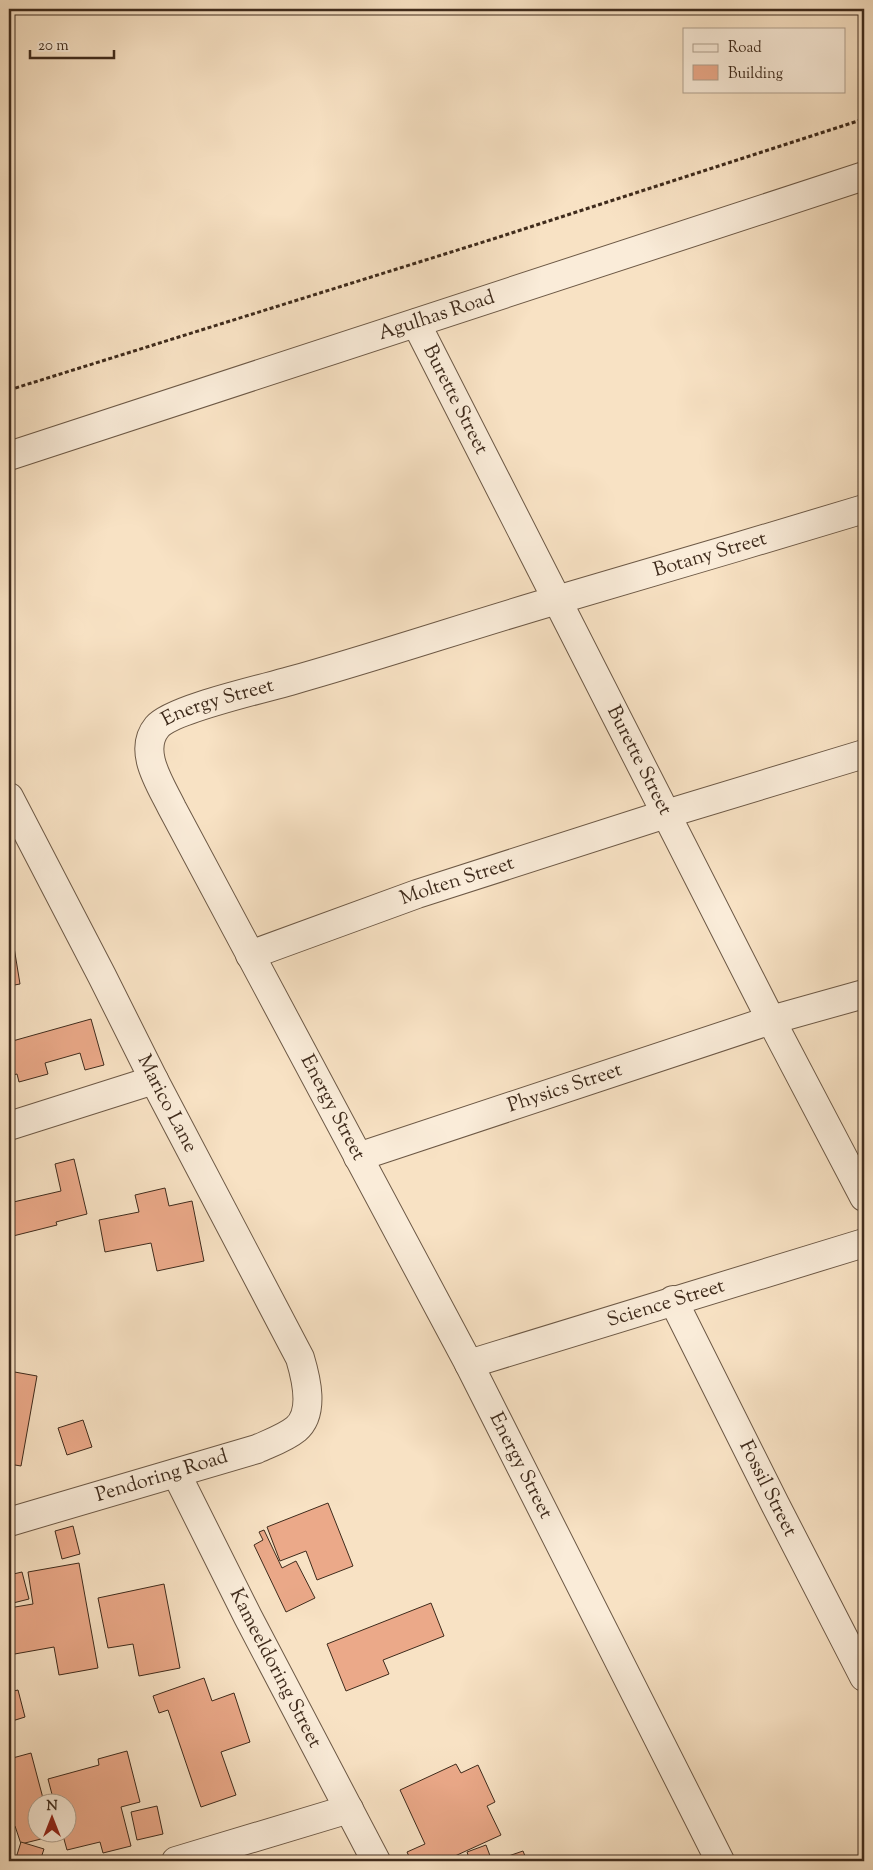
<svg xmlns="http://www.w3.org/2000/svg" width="873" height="1870" font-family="'Sorts Mill Goudy',serif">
	<rect width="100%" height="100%" fill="#f8e2c4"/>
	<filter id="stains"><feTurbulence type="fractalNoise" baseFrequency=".004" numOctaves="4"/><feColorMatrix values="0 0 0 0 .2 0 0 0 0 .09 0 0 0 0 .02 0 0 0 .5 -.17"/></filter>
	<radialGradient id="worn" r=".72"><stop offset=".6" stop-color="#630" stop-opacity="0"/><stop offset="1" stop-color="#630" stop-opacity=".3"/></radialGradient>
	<g fill="#eba989" stroke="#3f2b1c">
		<path d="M13,941L20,984L9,986V942Z"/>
		<path d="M91,1019L104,1065L85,1070L80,1053L45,1063L48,1074L19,1082L17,1074L9,1076V1042Z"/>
		<path d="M74,1159L87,1214L56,1222L57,1225L9,1237V1203L61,1191L55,1164Z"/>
		<path d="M165,1188L169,1206L192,1201L204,1261L157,1271L151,1243L105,1252L99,1220L139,1212L135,1195Z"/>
		<path d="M9,1371L37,1376L21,1466L9,1464Z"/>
		<path d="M83,1420L92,1447L67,1455L58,1428Z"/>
		<path d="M328,1503L353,1566L317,1580L306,1551L280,1561L267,1527Z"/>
		<path d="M73,1526L80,1554L62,1559L55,1531Z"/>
		<path d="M264,1530L282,1568L296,1561L315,1598L286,1612L254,1545L263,1540L259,1532Z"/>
		<path d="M79,1563L98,1668L59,1675L54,1647L9,1655V1608L33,1604L28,1572Z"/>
		<path d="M22,1572L29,1599L9,1604V1575Z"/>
		<path d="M164,1584L180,1668L139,1676L133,1644L108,1648L98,1598Z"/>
		<path d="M431,1603L444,1636L383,1660L389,1674L346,1691L327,1644Z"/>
		<path d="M204,1678L212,1701L234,1693L250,1742L221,1752L236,1795L201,1807L168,1710L159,1713L153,1696Z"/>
		<path d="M18,1690L25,1717L9,1722V1692Z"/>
		<path d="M127,1751L140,1802L121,1807L131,1846L103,1853L100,1842L67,1850L62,1832H68V1802H54L48,1779L99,1765L98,1759Z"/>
		<path d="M31,1753L44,1802H38V1832H52L53,1836L21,1844L15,1826L9,1827V1759Z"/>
		<path d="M456,1764L461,1773L478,1765L495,1802L487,1806L501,1835L444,1861H411L407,1852L425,1844L400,1790Z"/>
		<path d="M157,1806L163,1834L137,1840L131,1812Z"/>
		<path d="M21,1842L44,1849L40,1861H15Z"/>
		<path d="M486,1845L492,1861H470L467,1852Z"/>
		<path d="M523,1851L527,1861H494Z"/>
	</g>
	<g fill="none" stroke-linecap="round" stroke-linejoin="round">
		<g stroke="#6d5946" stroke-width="30">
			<g id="minor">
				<path id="s1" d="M416,323L771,1020L864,1197"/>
				<path id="s2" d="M9,456L864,176"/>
				<path id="s3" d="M9,797L102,976L154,1080L300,1358C306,1378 315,1413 296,1429C285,1438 270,1443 257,1449L9,1522"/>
				<path id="s4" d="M250,955L417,894L666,814L864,754"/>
				<path d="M9,1126L154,1080"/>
				<path id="s5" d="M358,1157L771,1020L864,994"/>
				<path id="s6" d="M673,1300L775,1504L864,1677"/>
				<path id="s7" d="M469,1364L864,1243"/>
				<path id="s8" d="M176,1473L248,1617L376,1861"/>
				<path d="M176,1861L349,1809"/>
				<path id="s9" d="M720,1861L469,1364L172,808C161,785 137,751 157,727C172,709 263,689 290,681C379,656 468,626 557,600C659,570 762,540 864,509"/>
			</g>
		</g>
		<path stroke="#3f2b1c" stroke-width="3" stroke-dasharray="4 2.5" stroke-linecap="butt" d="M9,390L493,239L864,119"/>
		<use href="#minor" stroke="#faecd9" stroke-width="28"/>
	</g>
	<g text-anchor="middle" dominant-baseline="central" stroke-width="5" stroke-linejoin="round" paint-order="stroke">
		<g font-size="20" fill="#3f2b1c" stroke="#faecd9">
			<text stroke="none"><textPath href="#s2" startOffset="450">Agulhas Road</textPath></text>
			<text stroke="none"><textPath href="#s1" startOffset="86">Burette Street</textPath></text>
			<text stroke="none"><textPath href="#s9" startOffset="1855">Botany Street</textPath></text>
			<text stroke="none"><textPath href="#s9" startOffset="1341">Energy Street</textPath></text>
			<text stroke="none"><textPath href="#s1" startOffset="491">Burette Street</textPath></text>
			<text stroke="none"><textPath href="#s4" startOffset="220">Molten Street</textPath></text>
			<text stroke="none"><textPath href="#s5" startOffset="218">Physics Street</textPath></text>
			<text stroke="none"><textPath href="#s3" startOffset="345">Marico Lane</textPath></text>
			<text transform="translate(332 1108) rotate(62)">Energy Street</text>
			<text stroke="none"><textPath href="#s7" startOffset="206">Science Street</textPath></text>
			<text transform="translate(520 1466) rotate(63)">Energy Street</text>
			<text transform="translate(162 1477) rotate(-17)">Pendoring Road</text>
			<text stroke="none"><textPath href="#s6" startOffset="211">Fossil Street</textPath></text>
			<text stroke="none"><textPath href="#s8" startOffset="219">Kameeldoring Street</textPath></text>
		</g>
	</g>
	<rect width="873" height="1870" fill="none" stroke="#f8e2c4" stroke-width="30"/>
	<rect x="10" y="10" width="853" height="1850" fill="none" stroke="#3f2b1c" stroke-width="2.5"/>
	<rect x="15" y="15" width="843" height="1840" fill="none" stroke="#3f2b1c"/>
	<rect x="683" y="28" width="162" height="65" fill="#faecd9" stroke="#af9f8d"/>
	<rect x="693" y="44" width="25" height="8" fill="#faecd9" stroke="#af9f8d"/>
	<text x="728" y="52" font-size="15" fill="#3f2b1c">Road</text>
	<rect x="693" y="65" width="25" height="15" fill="#eba989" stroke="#af9f8d"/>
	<text x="728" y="78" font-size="15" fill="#3f2b1c">Building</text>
	<g transform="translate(52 1818)"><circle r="24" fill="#faecd9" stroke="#af9f8d"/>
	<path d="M0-4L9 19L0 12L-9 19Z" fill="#8f2418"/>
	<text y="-8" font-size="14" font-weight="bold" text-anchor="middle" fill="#3f2b1c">N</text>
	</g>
	<path d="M30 50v8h84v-8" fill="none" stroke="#3f2b1c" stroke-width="2.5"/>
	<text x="38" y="50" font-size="15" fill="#3f2b1c" stroke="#faecd9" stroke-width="4" paint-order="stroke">20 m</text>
	<rect width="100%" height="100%" filter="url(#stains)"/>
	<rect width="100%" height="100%" fill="url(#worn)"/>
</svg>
